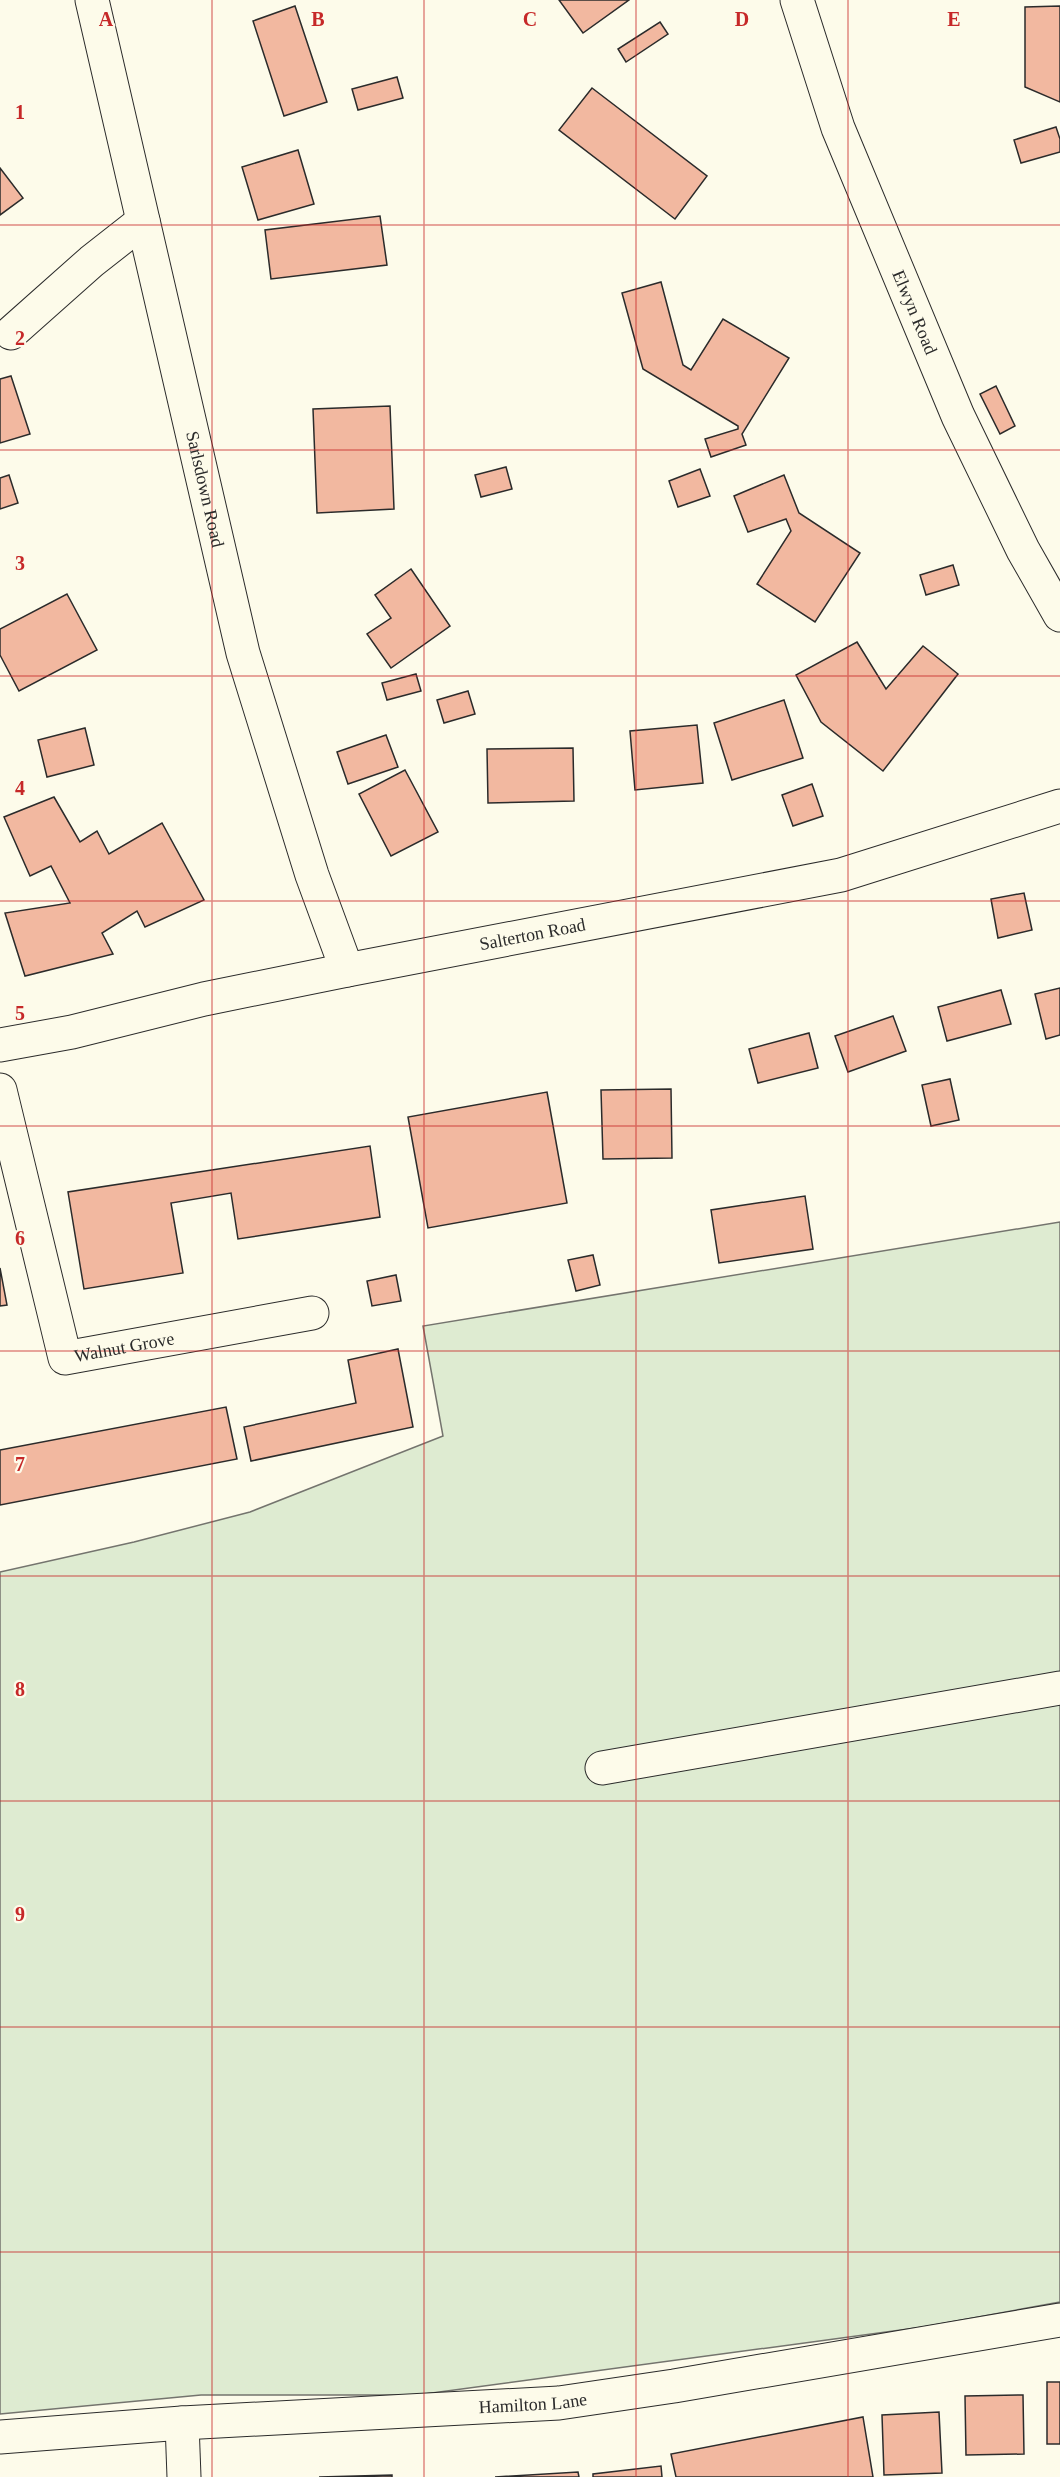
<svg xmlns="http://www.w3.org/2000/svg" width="1060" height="2477" font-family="'Times New Roman',serif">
	<rect width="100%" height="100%" fill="#fdfbea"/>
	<path fill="#deebd1" stroke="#74746e" stroke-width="1.5" d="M1060,1222V2302L923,2327L417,2395H201L0,2414V1572L134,1542L250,1512L443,1436L423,1326Z"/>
	<g fill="#f2b8a0" stroke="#2b2b2b" stroke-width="1.5">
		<path d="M559,0H629L583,33Z"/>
		<path d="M295,6L327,102L284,116L253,21Z"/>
		<path d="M1060,6V102L1025,87V7Z"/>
		<path d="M660,22L668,34L626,62L618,49Z"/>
		<path d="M397,77L403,98L358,110L352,89Z"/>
		<path d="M592,88L707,176L675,219L559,130Z"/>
		<path d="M1056,127L1060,139V152L1021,163L1014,140Z"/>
		<path d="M298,150L314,204L258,220L242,167Z"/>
		<path d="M0,168L23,198L0,215Z"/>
		<path d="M380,216L387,265L271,279L265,230Z"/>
		<path d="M661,282L683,365L691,370L723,319L789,358L742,434L746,445L711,457L705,439L738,429V426L643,369L622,293Z"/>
		<path d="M11,376L30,434L0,443V379Z"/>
		<path d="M996,386L1015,426L1000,434L980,394Z"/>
		<path d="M390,406L394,509L317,513L313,409Z"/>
		<path d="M506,467L512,489L481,497L475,475Z"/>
		<path d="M700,469L710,496L678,507L669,481Z"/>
		<path d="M9,475L18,503L0,509V478Z"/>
		<path d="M784,475L799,513L860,553L815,622L757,584L791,531L786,519L748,532L734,496Z"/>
		<path d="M953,565L959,585L926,595L920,575Z"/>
		<path d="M411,569L450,626L391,668L367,634L391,618L375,595Z"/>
		<path d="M67,594L97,650L19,691L0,655V629Z"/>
		<path d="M857,642L886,689L923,646L958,674L883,771L821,722L796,675Z"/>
		<path d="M416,674L421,691L387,700L382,683Z"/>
		<path d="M468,691L475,714L444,723L437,700Z"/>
		<path d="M784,700L803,758L732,780L714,723Z"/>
		<path d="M697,725L703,783L635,790L630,731Z"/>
		<path d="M85,728L94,765L47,777L38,740Z"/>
		<path d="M386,735L398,767L348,784L337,752Z"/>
		<path d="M573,748L574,801L488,803L487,749Z"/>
		<path d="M405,770L438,832L391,856L359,794Z"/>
		<path d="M812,784L823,816L793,826L782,795Z"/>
		<path d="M54,797L80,842L97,831L109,854L162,823L204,900L145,927L137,911L102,933L113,954L25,976L5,913L70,903L51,866L30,876L4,817Z"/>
		<path d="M1024,893L1032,930L998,938L991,899Z"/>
		<path d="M1060,988V1035L1046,1039L1035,994Z"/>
		<path d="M1001,990L1011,1024L947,1041L938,1007Z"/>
		<path d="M893,1016L906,1051L848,1072L835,1036Z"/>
		<path d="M809,1033L818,1068L758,1083L749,1049Z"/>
		<path d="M950,1079L959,1120L931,1126L922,1085Z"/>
		<path d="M671,1089L672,1158L603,1159L601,1090Z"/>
		<path d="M547,1092L567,1203L428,1228L408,1117Z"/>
		<path d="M370,1146L380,1217L238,1239L231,1193L171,1203L183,1273L84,1289L68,1192Z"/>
		<path d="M805,1196L813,1249L719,1263L711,1210Z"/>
		<path d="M593,1255L600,1285L576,1291L568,1260Z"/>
		<path d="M0,1268L7,1305L0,1306Z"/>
		<path d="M396,1275L401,1301L372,1306L367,1281Z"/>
		<path d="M398,1349L413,1427L251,1461L244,1427L356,1403L348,1360Z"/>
		<path d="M226,1407L237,1459L0,1505V1450Z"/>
		<rect x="1047" y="2382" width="13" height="62"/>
		<path d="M1023,2395L1024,2454L966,2455L965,2396Z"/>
		<path d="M939,2412L942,2473L884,2475L882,2415Z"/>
		<path d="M863,2417L873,2477H676L671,2454Z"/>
		<path d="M661,2466L662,2477H593V2474Z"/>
		<path d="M578,2472L579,2477H495Z"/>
		<path d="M392,2475V2477H319Z"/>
	</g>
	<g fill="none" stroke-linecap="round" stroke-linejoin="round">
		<g stroke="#2b2b2b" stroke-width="35">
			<g id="minor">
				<path id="s1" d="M92,0L243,653L312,875L347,970"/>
				<path id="s2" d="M797,0L838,128L958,416L1023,550L1060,615"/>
				<path d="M11,333L92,261L143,221"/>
				<path id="s3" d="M0,1090L65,1358L312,1313"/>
				<path d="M602,1768L1060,1688"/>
				<path d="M182,2423L184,2477"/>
				<path id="s4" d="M0,2437L182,2423L559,2403L674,2386L1060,2320"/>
			</g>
		</g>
		<g stroke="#2b2b2b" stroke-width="35">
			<g id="major">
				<path id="s5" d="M0,1045L72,1032L204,999L347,970L841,875L1060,806"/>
			</g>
		</g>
		<use href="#minor" stroke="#fdfbea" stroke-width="33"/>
		<use href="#major" stroke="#fdfbea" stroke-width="33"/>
	</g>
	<path fill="none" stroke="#c62828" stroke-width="1.5" stroke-opacity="0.55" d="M212,0V2477M424,0V2477M636,0V2477M848,0V2477M0,225H1060M0,450H1060M0,676H1060M0,901H1060M0,1126H1060M0,1351H1060M0,1576H1060M0,1801H1060M0,2027H1060M0,2252H1060"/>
	<g text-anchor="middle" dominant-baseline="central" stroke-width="4.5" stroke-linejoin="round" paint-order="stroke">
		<g font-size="18" fill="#2b2b2b" stroke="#fdfbea">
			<text stroke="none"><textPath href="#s2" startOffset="334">Elwyn Road</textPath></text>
			<text stroke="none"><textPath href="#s1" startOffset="502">Sarlsdown Road</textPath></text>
			<text stroke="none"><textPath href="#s5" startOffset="544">Salterton Road</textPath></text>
			<text stroke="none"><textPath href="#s3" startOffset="336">Walnut Grove</textPath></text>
			<text stroke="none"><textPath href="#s4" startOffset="534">Hamilton Lane</textPath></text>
		</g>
	</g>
	<g font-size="20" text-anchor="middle" font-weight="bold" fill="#c62828" stroke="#fdfbea" stroke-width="4.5" stroke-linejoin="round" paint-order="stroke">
		<text x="106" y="26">A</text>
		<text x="318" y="26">B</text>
		<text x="530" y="26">C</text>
		<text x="742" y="26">D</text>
		<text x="954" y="26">E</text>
		<text x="20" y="119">1</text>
		<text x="20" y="345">2</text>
		<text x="20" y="570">3</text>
		<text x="20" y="795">4</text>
		<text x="20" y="1020">5</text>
		<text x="20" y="1245">6</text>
		<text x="20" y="1471">7</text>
		<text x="20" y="1696">8</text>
		<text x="20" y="1921">9</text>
	</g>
</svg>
